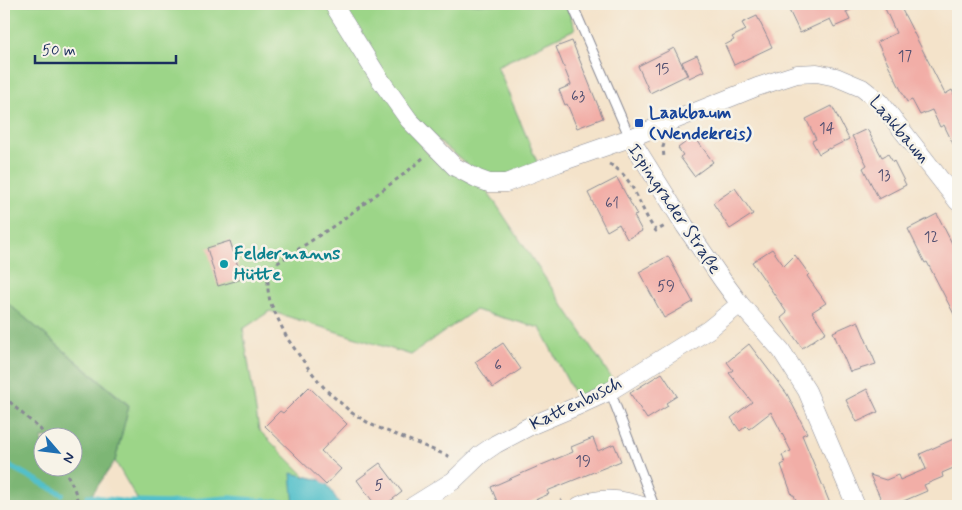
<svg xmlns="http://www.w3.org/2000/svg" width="962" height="510" font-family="Mynerve,sans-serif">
	<rect width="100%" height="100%" fill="#f7f3e8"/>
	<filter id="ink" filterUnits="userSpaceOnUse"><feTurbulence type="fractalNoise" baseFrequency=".02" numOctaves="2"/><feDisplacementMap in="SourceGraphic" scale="10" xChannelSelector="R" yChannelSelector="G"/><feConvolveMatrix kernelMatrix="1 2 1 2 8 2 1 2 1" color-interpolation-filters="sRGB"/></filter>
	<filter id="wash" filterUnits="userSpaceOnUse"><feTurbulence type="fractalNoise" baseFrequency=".0096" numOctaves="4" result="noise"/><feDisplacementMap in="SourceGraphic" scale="20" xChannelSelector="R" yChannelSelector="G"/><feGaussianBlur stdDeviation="1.12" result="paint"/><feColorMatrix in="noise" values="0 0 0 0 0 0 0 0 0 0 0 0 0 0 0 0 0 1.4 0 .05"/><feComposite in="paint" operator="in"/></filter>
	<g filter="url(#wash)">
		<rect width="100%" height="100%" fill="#f4e3ca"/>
		<g fill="#9cd588" stroke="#5c8273">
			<path d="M4,4H329L406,122L428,154L470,182L486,189L615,383L578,401L540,328L475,310L411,355L270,311L243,329L259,430L335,506H141L115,461L129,405L4,300Z"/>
			<path d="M337,4H566L575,29L497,66L538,164L502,176L477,172L441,143L414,118Z"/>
		</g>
		<path fill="#7db674" stroke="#4c7269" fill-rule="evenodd" d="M4,300L129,406L115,461L84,506H4ZM42,438H72V468H42Z"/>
		<path fill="#52c0ca" stroke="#367894" d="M291,473L325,481L341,506H294Z"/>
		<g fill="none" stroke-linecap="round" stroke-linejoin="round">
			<g stroke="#52c0ca" stroke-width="5.5">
				<path d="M4,463L62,494"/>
				<path d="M88,496L125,502L167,503L229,498L301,504"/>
			</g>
		</g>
		<g id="blocks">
			<g fill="#f2aea7">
				<path d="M786,4H862L846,12L850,20L834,27L830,19L800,33Z"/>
				<path d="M883,4H899L945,94L952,90L958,102V154L944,125L940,127L932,110L920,115L912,100L907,102L877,42L896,33Z"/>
				<path d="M757,16L772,47L734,65L725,45L734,40L732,37L746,30L742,23Z"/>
				<path d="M572,41L603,118L577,128L567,104L565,105L559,90L571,85L556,47Z"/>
				<path d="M674,48L687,75L650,93L638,66Z"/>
				<path d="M697,55L704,71L689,78L682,62Z"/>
				<path d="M832,106L849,139L829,149V148L819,154L812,141L816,139L806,119Z"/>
				<path d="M867,129L882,157L888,154L893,162L894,161L906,185L879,199L863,168L867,165L852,136Z"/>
				<path d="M694,136L713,162L694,176L680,157L683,155L678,148Z"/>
				<path d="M617,178L637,215L634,216L642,231L627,239L619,224L607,231L588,193Z"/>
				<path d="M735,188L753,214L730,229L713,203Z"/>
				<path d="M937,214L958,255V322L927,262L925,263L908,229Z"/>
				<path d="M230,241L242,279L218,286L207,248Z"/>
				<path d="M772,249L784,266L795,255L809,274L807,276L826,303L812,312L826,332L802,348L781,318L787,313L752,262Z"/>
				<path d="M668,256L693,302L664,318L639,272Z"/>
				<path d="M858,321L876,364L850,372L833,332Z"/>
				<path d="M503,343L521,369L493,388L475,362Z"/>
				<path d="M749,344L787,394L807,433L802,435L831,506H798L794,495H792L781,465L785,463L782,455L791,451L771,412L749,429L746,426L740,431L731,418L752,402L729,373L733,370L727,362Z"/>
				<path d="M662,373L677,396L666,403L668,406L647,419L630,393Z"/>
				<path d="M309,387L347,424L321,451L341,469L326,485L265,426L280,411L283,413Z"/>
				<path d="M867,389L878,412L857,422L846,400Z"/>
				<path d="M958,437V466L942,473L943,477L924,485L927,491L892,506H884L870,475L886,480L898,475L900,480L926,469L920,454Z"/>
				<path d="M593,438L598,451L614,444L621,461L547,491L549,494L521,506H499L491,487L539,466L573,452L571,447Z"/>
				<path d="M380,463L402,492L384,506H376L357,480Z"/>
			</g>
		</g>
	</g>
	<g filter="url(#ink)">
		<use href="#blocks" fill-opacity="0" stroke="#888994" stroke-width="1"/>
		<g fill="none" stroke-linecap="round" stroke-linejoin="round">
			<g stroke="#888994" stroke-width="11">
				<g id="lane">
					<path d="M572,4L630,138"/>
					<path d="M610,391L654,506"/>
				</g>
			</g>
			<g stroke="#888994" stroke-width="19">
				<g id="street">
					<path d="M333,4L379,78L409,120L455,167L478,179L489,183H506L558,163L630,138L757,87L797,74L817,73L836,77L862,88L880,102L958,202"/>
					<path d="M630,138L685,226L723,281L740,304L781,350L807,391L856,506"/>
					<path d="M413,506L453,481L480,455L496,444L530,426L575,407L610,391L708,330L740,304"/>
					<path d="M579,506C601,496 621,499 643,506"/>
				</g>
			</g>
			<g stroke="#888994" stroke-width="3" stroke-dasharray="4 4" stroke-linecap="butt">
				<path d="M664,144L663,147L664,158"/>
				<path d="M423,158L408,171L338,223L276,264L268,278V290L270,302L287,338L309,369L326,390L352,413L372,425L453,458"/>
				<path d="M609,164C635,176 639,210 656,231L665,226"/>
				<path d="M4,396L17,409L41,430L45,438"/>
				<path d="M63,468C69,477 79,495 77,506"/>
				<path d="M554,506L562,500"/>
				<path d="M957,506H958"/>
			</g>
			<use href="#lane" stroke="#fff" stroke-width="9"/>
			<use href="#street" stroke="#fff" stroke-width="18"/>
		</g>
	</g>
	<rect fill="#1a4fb4" stroke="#f7f3e8" stroke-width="2" x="634" y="118" width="10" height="10" rx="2.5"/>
	<circle fill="#0f9aa8" stroke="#f7f3e8" stroke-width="2" cx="224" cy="264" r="5"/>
	<g text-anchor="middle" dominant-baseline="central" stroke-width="5" stroke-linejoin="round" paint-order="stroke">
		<g font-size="15" fill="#514f70">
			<text x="905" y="57">17</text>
			<text x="662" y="70">15</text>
			<text x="578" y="97">63</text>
			<text x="827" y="129">14</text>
			<text x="884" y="176">13</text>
			<text x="612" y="204">61</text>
			<text x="931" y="238">12</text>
			<text x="666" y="287">59</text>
			<text x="498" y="366">6</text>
			<text x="583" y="462">19</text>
			<text x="379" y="486">5</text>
		</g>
		<g font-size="18" font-weight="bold" fill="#164399" stroke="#f7f3e8" text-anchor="start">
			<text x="649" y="113">Laakbaum<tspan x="649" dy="21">(Wendekreis)</tspan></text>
		</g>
		<g font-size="18" fill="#1b2f5e" stroke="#f7f3e8">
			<text transform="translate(899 130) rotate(50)">Laakbaum</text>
			<text transform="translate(674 209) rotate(56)">Ispingrader Straße</text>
			<text transform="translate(576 404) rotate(-26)">Kattenbusch</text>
		</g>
		<g font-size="18" font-weight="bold" fill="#0d838f" stroke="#f7f3e8" text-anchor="start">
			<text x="234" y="254">Feldermanns<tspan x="234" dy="21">Hütte</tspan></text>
		</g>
	</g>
	<rect width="962" height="510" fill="none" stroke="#f7f3e8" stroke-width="20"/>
	<g transform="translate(58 452) rotate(118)"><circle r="24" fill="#f7f3e8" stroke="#9fa5b1"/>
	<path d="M0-4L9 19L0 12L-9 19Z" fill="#1f6fb2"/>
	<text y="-8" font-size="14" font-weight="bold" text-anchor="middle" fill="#1b2f5e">N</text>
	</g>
	<path d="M35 55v8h141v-8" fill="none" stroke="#1b2f5e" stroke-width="2.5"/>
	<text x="42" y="55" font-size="15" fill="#1b2f5e" stroke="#f7f3e8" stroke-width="4" paint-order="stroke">50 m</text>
</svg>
